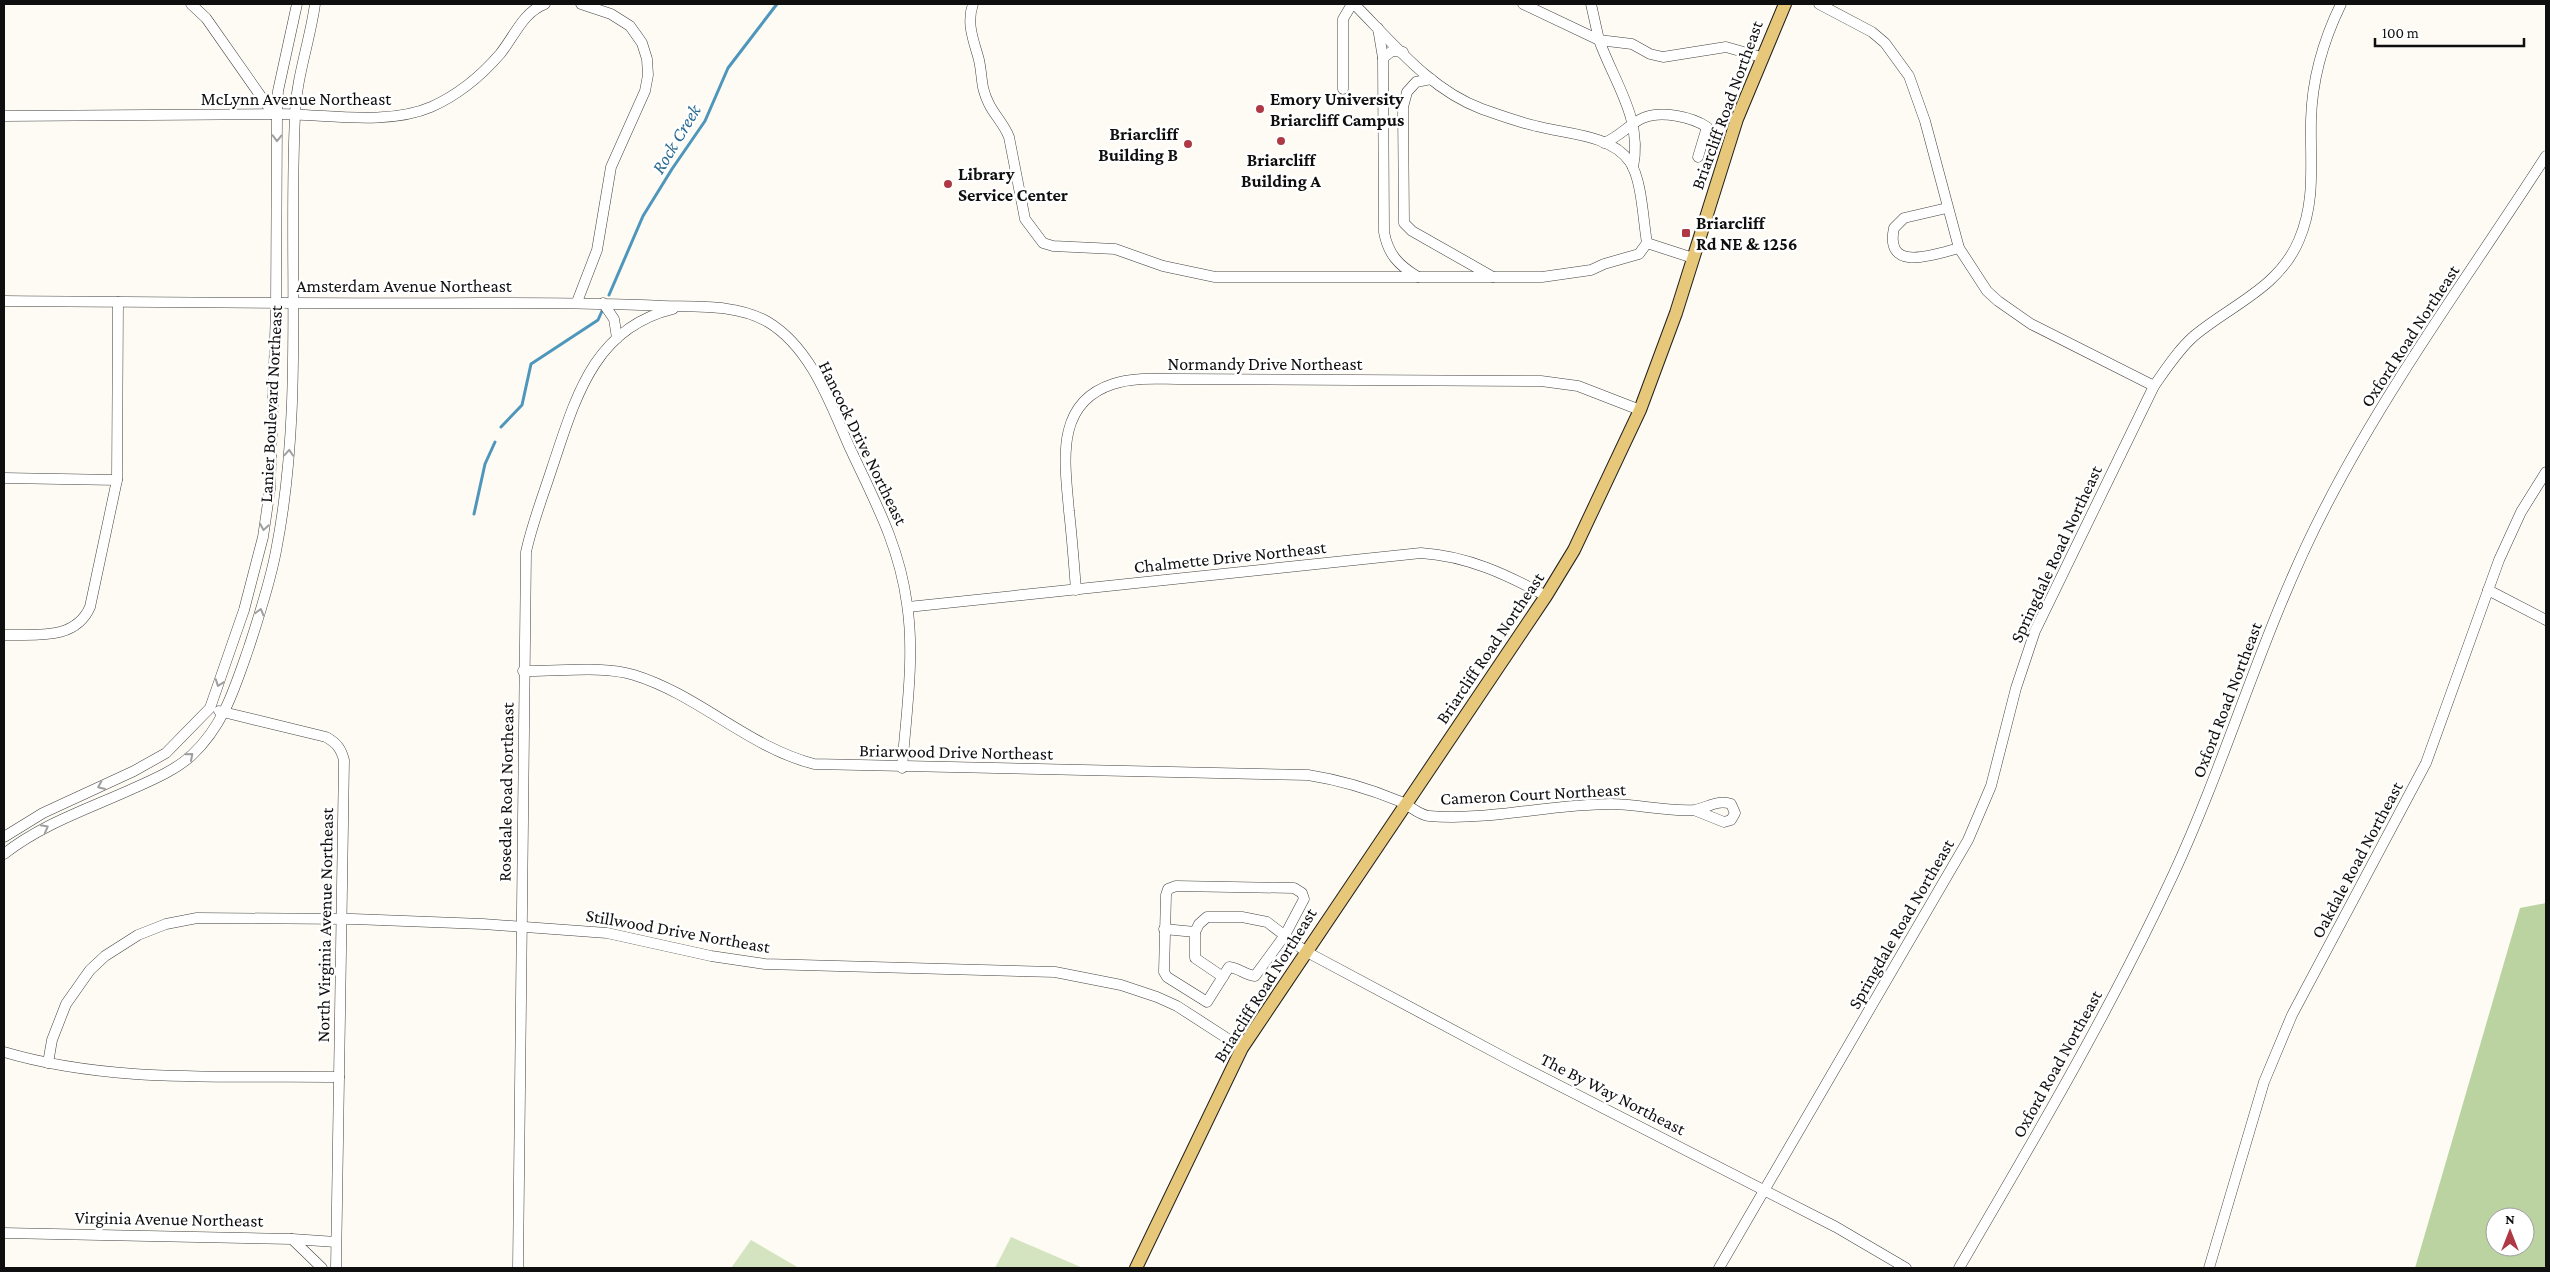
<svg xmlns="http://www.w3.org/2000/svg" width="2550" height="1272" font-family="'Crimson Pro',serif">
	<rect width="100%" height="100%" fill="#fdfbf3"/>
	<g fill="#d5e4c0">
		<path d="M1011,1237L1083,1268H995Z"/>
		<path d="M751,1240L799,1268H731Z"/>
	</g>
	<path fill="#bad3a1" fill-rule="evenodd" d="M2546,903V1268H2415L2520,908ZM2495,1217H2525V1247H2495Z"/>
	<g fill="none" stroke-linecap="round" stroke-linejoin="round">
		<g stroke="#4e96bc" stroke-width="3">
			<path d="M609,295L643,216L672,169L705,121L728,68L777,4"/>
			<path d="M501,427L522,405L531,364L598,320L602,311"/>
			<path d="M474,514L485,464L495,442"/>
		</g>
		<g stroke="#424242" stroke-width="11">
			<g id="minor">
				<path d="M191,4L206,18L274,115"/>
				<path d="M973,4C966,24 974,41 979,60C983,78 980,86 989,104C995,116 1004,124 1009,137L1025,219L1043,243L1053,246L1115,249L1163,266L1215,277H1542L1591,270L1604,264L1639,254L1647,243"/>
				<path d="M1354,4C1392,42 1430,90 1482,109C1499,115 1518,122 1536,126C1565,134 1611,134 1630,162C1642,180 1643,220 1647,243L1693,258"/>
				<path d="M1523,4L1599,40L1591,4"/>
				<path d="M1819,4L1872,32L1885,43L1909,76L1925,121L1959,248L1987,291L1998,301L2031,324L2154,386"/>
				<path d="M1378,28L1383,58"/>
				<path d="M1403,52L1392,51L1383,58L1384,232C1388,254 1398,265 1418,277"/>
				<path d="M1431,79L1416,82L1407,92L1403,107L1404,223L1412,231L1493,277"/>
				<path d="M1343,89V19L1352,4"/>
				<path d="M4,116C95,116 186,115 277,114C325,114 387,126 431,107C458,95 481,76 500,54C514,37 523,12 545,4"/>
				<path d="M1604,143C1621,136 1629,124 1643,118C1661,110 1692,117 1707,127L1698,157"/>
				<path d="M1633,168C1643,119 1615,84 1599,40L1632,44L1650,54L1663,57L1726,47L1761,57"/>
				<path d="M1947,208L1904,218L1894,228C1884,274 1936,254 1959,248"/>
				<path d="M4,301C163,302 322,304 481,303C542,303 602,303 663,306C698,307 737,304 768,322C811,348 830,403 849,446C874,500 899,544 907,604C915,656 906,716 902,768"/>
				<path d="M577,302L597,250L611,167L645,91L648,75L647,59L642,43L630,26L611,14L581,4"/>
				<path d="M603,303L614,319L617,338"/>
				<path d="M4,478L117,480"/>
				<path d="M1076,590C1074,564 1072,537 1069,511C1065,463 1054,403 1113,384C1133,377 1157,379 1177,379L1541,381L1578,386L1640,410"/>
				<path d="M2488,590L2546,620"/>
				<path d="M908,607L1421,553C1467,556 1506,574 1546,596"/>
				<path d="M4,635C36,634 75,641 90,607L117,480L118,302"/>
				<path d="M523,671C557,672 602,665 634,675C699,695 748,747 814,764L1308,775C1340,780 1370,789 1399,801C1410,805 1418,815 1429,816C1490,821 1550,804 1611,804C1637,804 1670,812 1694,810C1707,808 1718,799 1731,804L1735,813L1731,820L1724,822L1694,810"/>
				<path d="M219,711L326,737C337,743 341,749 344,760L336,1268"/>
				<path d="M4,837L43,813L134,771L166,753L210,708L218,685L244,610L263,537L270,489L276,310L277,114L278,91L297,4"/>
				<path d="M4,854C42,824 88,809 132,789C152,780 176,770 192,755C224,725 235,687 249,647C259,616 270,583 276,551C304,409 288,260 295,116C296,78 310,41 315,4"/>
				<path d="M1176,886L1294,888L1302,893L1304,899L1285,935L1255,976C1245,975 1239,968 1229,967L1207,1002L1167,977L1164,972L1166,895L1168,889Z"/>
				<path d="M1164,929L1195,932"/>
				<path d="M1223,977L1195,958V932L1199,924L1207,917H1242L1267,922L1305,951L1513,1062L1836,1227L1906,1268"/>
				<path d="M4,1052C112,1084 228,1075 339,1077"/>
				<path d="M48,1063L52,1040L66,1004L90,970L105,956L138,935L166,924L197,918L353,919L483,924L607,933L711,956L765,964L1055,972L1121,985L1157,997L1177,1006L1242,1048"/>
				<path d="M4,1233L292,1239L322,1268"/>
				<path d="M292,1239L336,1242"/>
				<path d="M518,1268L526,552C532,524 543,496 552,468C575,400 593,328 673,309"/>
				<path d="M1719,1268L1968,840L1991,786L2016,688L2035,631L2154,386C2166,369 2178,350 2194,336C2231,305 2279,288 2299,240C2316,201 2310,162 2311,120C2312,79 2323,41 2341,4"/>
				<path d="M1959,1268C2035,1138 2111,1009 2174,873C2230,752 2265,622 2327,504C2390,382 2472,271 2546,156"/>
				<path d="M2209,1268L2264,1082L2292,1015L2426,763L2499,560L2521,512L2546,472"/>
			</g>
		</g>
		<g stroke="#202020" stroke-width="14">
			<path id="major" d="M1136,1268L1242,1048L1546,596L1574,550L1640,410L1676,313L1737,119L1785,4"/>
		</g>
		<use href="#minor" stroke="#fff" stroke-width="10"/>
		<use href="#major" stroke="#e7c779" stroke-width="12"/>
	</g>
	<defs><path id="oneway-chevron" d="M-2-3.5L2.5 0L-2 3.5" fill="none" stroke-width="1.6" stroke-linecap="round" stroke-linejoin="round" transform="scale(1.25)"/></defs>
	<g stroke="#9f9f9f">
		<use href="#oneway-chevron" transform="translate(277 138) rotate(91)"/>
		<use href="#oneway-chevron" transform="translate(289 453) rotate(-86)"/>
		<use href="#oneway-chevron" transform="translate(264 527) rotate(99)"/>
		<use href="#oneway-chevron" transform="translate(260 612) rotate(-75)"/>
		<use href="#oneway-chevron" transform="translate(219 683) rotate(110)"/>
		<use href="#oneway-chevron" transform="translate(190 756) rotate(-40)"/>
		<use href="#oneway-chevron" transform="translate(101 786) rotate(156)"/>
		<use href="#oneway-chevron" transform="translate(45 828) rotate(-28)"/>
	</g>
	<g fill="#ae3944" stroke="#fff" stroke-width="2">
		<circle cx="1260" cy="109" r="5"/>
		<circle cx="1281" cy="141" r="5"/>
		<circle cx="1188" cy="144" r="5"/>
		<circle cx="948" cy="184" r="5"/>
		<rect x="1681" y="228" width="10" height="10" rx="2.5"/>
	</g>
	<g text-anchor="middle" dominant-baseline="central" stroke-width="5" stroke-linejoin="round" paint-order="stroke">
		<g font-size="18" fill="#0f0f0f" stroke="#fff">
			<text x="296" y="99">McLynn Avenue Northeast</text>
			<text transform="translate(1727 105) rotate(-70)">Briarcliff Road Northeast</text>
			<text x="404" y="286">Amsterdam Avenue Northeast</text>
			<text transform="translate(2410 336) rotate(-57)">Oxford Road Northeast</text>
			<text x="1265" y="364">Normandy Drive Northeast</text>
			<text transform="translate(271 404) rotate(-87)">Lanier Boulevard Northeast</text>
			<text transform="translate(863 443) rotate(64)">Hancock Drive Northeast</text>
			<text transform="translate(2056 554) rotate(-65)">Springdale Road Northeast</text>
			<text transform="translate(1230 557) rotate(-6)">Chalmette Drive Northeast</text>
			<text transform="translate(1490 648) rotate(-56)">Briarcliff Road Northeast</text>
			<text transform="translate(2227 700) rotate(-69)">Oxford Road Northeast</text>
			<text transform="translate(956 752) rotate(1)">Briarwood Drive Northeast</text>
			<text transform="translate(506 792) rotate(-89)">Rosedale Road Northeast</text>
			<text transform="translate(1533 794) rotate(-3)">Cameron Court Northeast</text>
			<text transform="translate(2357 860) rotate(-62)">Oakdale Road Northeast</text>
			<text transform="translate(1901 924) rotate(-60)">Springdale Road Northeast</text>
			<text transform="translate(325 925) rotate(-89)">North Virginia Avenue Northeast</text>
			<text transform="translate(678 931) rotate(10)">Stillwood Drive Northeast</text>
			<text transform="translate(1265 985) rotate(-58)">Briarcliff Road Northeast</text>
			<text transform="translate(2057 1064) rotate(-61)">Oxford Road Northeast</text>
			<text transform="translate(1613 1094) rotate(27)">The By Way Northeast</text>
			<text transform="translate(169 1219) rotate(1)">Virginia Avenue Northeast</text>
		</g>
		<g font-size="18" font-weight="bold" fill="#0f0f0f" stroke="#fff" text-anchor="start">
			<text x="1270" y="99">Emory University<tspan x="1270" dy="21">Briarcliff Campus</tspan></text>
			<text x="1178" y="134" text-anchor="end">Briarcliff<tspan x="1178" dy="21">Building B</tspan></text>
			<text x="1281" y="160" text-anchor="middle">Briarcliff<tspan x="1281" dy="21">Building A</tspan></text>
			<text x="958" y="174">Library<tspan x="958" dy="21">Service Center</tspan></text>
			<text x="1696" y="223">Briarcliff<tspan x="1696" dy="21">Rd NE &amp; 1256</tspan></text>
		</g>
		<g font-size="19" font-style="italic" fill="#286991" stroke="#fff">
			<text transform="translate(676 139) rotate(-59)">Rock Creek</text>
		</g>
	</g>
	<rect width="2550" height="1272" fill="none" stroke="#0f0f0f" stroke-width="10"/>
	<g transform="translate(2510 1232)"><circle r="24" fill="#ffffff" stroke="#9f9f9f"/>
	<path d="M0-4L9 19L0 12L-9 19Z" fill="#ae3944"/>
	<text y="-8" font-size="14" font-weight="bold" text-anchor="middle" fill="#0f0f0f">N</text>
	</g>
	<path d="M2375 38v8h149v-8" fill="none" stroke="#0f0f0f" stroke-width="2.5"/>
	<text x="2382" y="38" font-size="15" fill="#0f0f0f" stroke="#ffffff" stroke-width="4" paint-order="stroke">100 m</text>
</svg>
